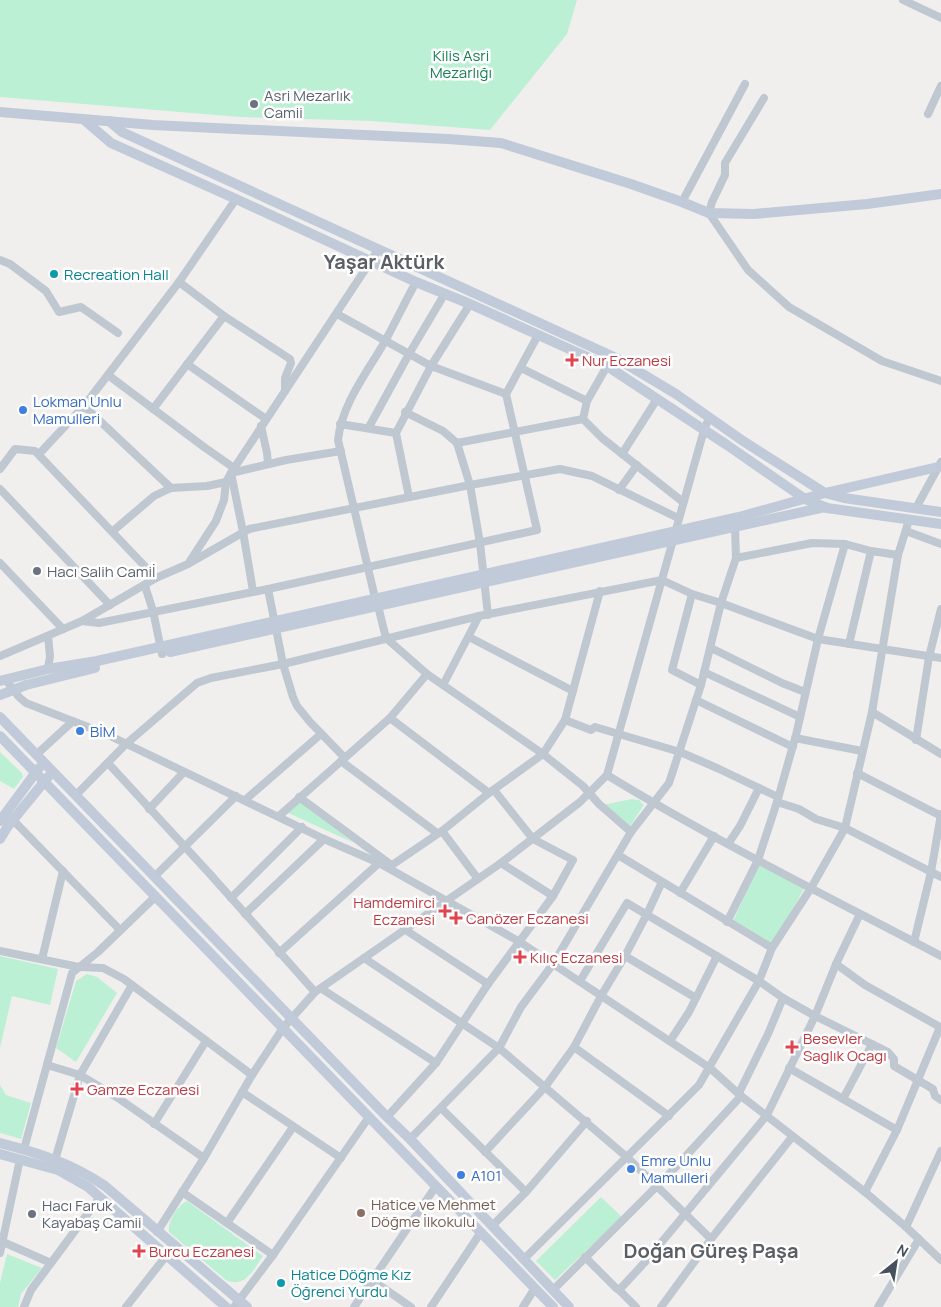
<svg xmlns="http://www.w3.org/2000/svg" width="941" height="1307" font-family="Manrope,sans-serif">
	<rect width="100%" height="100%" fill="#f1efee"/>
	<g fill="#bcf0d4">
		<path d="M0,0H577L567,34L490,130L371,121L239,117L0,97Z"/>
		<path d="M0,752L22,773L23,777L14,789L0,781Z"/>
		<path d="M632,799L639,800L644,805L630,826L602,805Z"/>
		<path d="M298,800L354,843L286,812Z"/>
		<path d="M761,860L807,883L773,945L733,921Z"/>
		<path d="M0,956L58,969L50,1005L12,996L0,1048Z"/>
		<path d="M87,974L97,977L117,993L76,1062L56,1048L76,981Z"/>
		<path d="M0,1085L6,1095L31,1103L21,1139L0,1133Z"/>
		<path d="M601,1197L622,1217L555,1280L536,1261Z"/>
		<path d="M187,1201L263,1256C254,1269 245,1289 226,1280L169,1232C167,1222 178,1205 187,1201Z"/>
		<path d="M7,1254L42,1268L21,1294L18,1307H0V1283Z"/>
	</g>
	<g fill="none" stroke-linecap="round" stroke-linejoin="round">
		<g stroke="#bfc7d1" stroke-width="8">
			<path d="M903,0L941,18"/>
			<path d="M764,98L725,163V175L712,202L709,213L748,270L789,307L882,361L941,381"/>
			<path d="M928,114L941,86"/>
			<path d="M682,202L745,84"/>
			<path d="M0,260L10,264L46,291L59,312L81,307L118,333"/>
			<path d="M179,282L224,316L290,359L291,363L285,378V391"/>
			<path d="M416,282C405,302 395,323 384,343C366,374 342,404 338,440L375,598L378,606L386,638L427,674L543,754L583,786L599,804L631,832"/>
			<path d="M187,364L266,419"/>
			<path d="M521,368L587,401"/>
			<path d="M108,375L204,447L234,468"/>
			<path d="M506,394L538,335"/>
			<path d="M84,406L171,488"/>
			<path d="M153,409L224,316"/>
			<path d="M405,412L443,431L457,443L470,485L480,543L488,615"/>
			<path d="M583,419L587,401L607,366"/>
			<path d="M340,424L396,433"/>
			<path d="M261,426L267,453L268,464"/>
			<path d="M369,427L409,354L444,295"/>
			<path d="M457,443L583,419L602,438L683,502"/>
			<path d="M39,454L84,406L179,282L236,199"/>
			<path d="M622,454L657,399"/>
			<path d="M0,469L15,449L35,451L156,578"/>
			<path d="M0,489L110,605"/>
			<path d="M619,490L637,465"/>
			<path d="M409,497L396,433L431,366L470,304"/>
			<path d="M916,508L941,462"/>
			<path d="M113,531L154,496L171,488L207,486L226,482"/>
			<path d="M906,531L941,544"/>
			<path d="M736,558L812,543L845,544L871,551L898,555"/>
			<path d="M190,561L216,521L224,500L226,482L231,473L378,250"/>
			<path d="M0,563L63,629"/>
			<path d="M145,586L153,611L162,654"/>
			<path d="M268,589L283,664L293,697L297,706L310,722L344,757"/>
			<path d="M253,591L243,532L231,473L286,460L341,451"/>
			<path d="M692,594L672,670L701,685"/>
			<path d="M82,621L99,623L268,589L537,530L506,394L431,366L337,314"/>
			<path d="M469,637L573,691"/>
			<path d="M849,644L871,551"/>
			<path d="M711,648L782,683L805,692"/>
			<path d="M0,656L82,621L156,578L188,564L249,529L470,485L560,469L592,476L678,518"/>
			<path d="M48,669L50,656L48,636"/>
			<path d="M704,672L800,717"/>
			<path d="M6,680L19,697L26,703L106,734L324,839L379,863L520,942L710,1068L741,1096L865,1192L906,1227L941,1260"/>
			<path d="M443,685L479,616"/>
			<path d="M696,700L793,747"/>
			<path d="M872,712L941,754"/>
			<path d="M390,718L489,793"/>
			<path d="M565,720L591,730L595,727L680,752L717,768L778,797"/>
			<path d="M795,738L862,751"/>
			<path d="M916,740L929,657L941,609"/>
			<path d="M37,754L73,721"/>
			<path d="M341,761L437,833"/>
			<path d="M108,763L209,873L315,992"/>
			<path d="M857,773L941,816"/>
			<path d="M607,775C715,841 829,897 941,956"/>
			<path d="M76,795L126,744L197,683L211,678L283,664L479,616L662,580L692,594L721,603L818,639L941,658"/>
			<path d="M299,797L390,864"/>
			<path d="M245,800L321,734"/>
			<path d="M777,802L799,809L816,819L845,828L941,877"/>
			<path d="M149,809L184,772"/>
			<path d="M279,816L390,718L427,674"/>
			<path d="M13,820L120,930"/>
			<path d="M442,831L478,879"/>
			<path d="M728,844L740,826L759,788"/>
			<path d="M618,855L772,948"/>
			<path d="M501,863L553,896"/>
			<path d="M155,876L236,796"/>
			<path d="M680,893L714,836"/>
			<path d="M231,898L302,827"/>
			<path d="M245,914L324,839"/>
			<path d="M727,922L758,860L777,802L796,735L818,639L845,544"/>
			<path d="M404,929L488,984"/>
			<path d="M914,942L931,872L941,814"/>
			<path d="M0,951L79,967L103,968L124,979L252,1075"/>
			<path d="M279,953L379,863L392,865L442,831L489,793L543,754L565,720L600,591"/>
			<path d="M625,956L696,998"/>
			<path d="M364,958L499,1048L628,1158L711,1239"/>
			<path d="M42,959L63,871"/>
			<path d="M836,964L865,985L940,1027L897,1130L865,1192"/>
			<path d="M580,981L627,903L759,981L783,998L815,1016L888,1052L894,1059V1066L933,1089L935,1096L941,1100"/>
			<path d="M322,989L436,1063"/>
			<path d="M670,1041L689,1012L717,956"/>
			<path d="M574,1047L669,1116"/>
			<path d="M47,1065L80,1075L118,1098L204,1158"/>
			<path d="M789,1068L897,1130"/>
			<path d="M242,1092L341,1158"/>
			<path d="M739,1093L768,1034L783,998"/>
			<path d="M843,1099L872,1044"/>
			<path d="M441,1108L526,1192L587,1121"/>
			<path d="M387,1117L436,1063L488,984L553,896L573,860L533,839L494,790"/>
			<path d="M154,1124L206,1041"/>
			<path d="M410,1139L499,1048L521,1007L553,964L631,832L669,783L701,685L721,603L736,558L735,527"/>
			<path d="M24,1149L72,973L98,952L156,896"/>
			<path d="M485,1152L545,1087L574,1047L601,996L625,956L647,914L662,882"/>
			<path d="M55,1160L80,1075L132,985"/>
			<path d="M182,1192L273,1255"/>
			<path d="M227,1223L293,1127"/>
			<path d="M492,1226L526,1192"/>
			<path d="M906,1227L941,1151"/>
			<path d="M157,1232L204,1158L252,1075L283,1028L315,992L501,863L580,802L607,775L704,430L709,418"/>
			<path d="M3,1242L51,1263"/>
			<path d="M0,1253L20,1159"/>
			<path d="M585,1257L616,1288L619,1290L621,1288L646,1261L767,1115L815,1016L836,964L860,914"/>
			<path d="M524,1259L699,1085L759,981L772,948L811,888L845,828L872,712L898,555L909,520"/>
			<path d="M372,1280L411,1307"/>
			<path d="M553,1290L673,1170L741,1096"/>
			<path d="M619,1290L636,1307"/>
			<path d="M24,1307L31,1290L100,1197"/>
			<path d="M126,1307L166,1256"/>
			<path d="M234,1307L273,1255L369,1117"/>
			<path d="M354,1307L436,1186"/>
			<path d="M431,1307L481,1232"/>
			<path d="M523,1307L535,1288"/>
			<path d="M661,1307L711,1239L792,1137"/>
			<path d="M878,1307L919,1239"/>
		</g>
		<g stroke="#c1cad8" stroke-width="10">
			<path d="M0,112L153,125L448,139L501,143L631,184L682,202L709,213L754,214L867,204L941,194"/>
			<path d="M83,119L111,143L236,199L416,282L470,304L607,366L727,445L805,499L827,508L941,524"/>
			<path d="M109,121L122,132L616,358L676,394L743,441L825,493L844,498L941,512"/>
			<path d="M170,652L825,507"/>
			<path d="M0,681L48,669L97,661L739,517L825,493L938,467"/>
			<path d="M0,695L26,685L95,668"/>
			<path d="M0,717L387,1117L410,1139L569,1307"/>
			<path d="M0,736L553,1307"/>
			<path d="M0,821L39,768"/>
			<path d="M0,839L8,826L48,777"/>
			<path d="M0,1143C39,1153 71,1163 105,1186L247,1307"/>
			<path d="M0,1154L58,1170L88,1187L226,1307"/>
		</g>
	</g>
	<g fill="#6b7280" stroke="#fff" stroke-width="2">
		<circle cx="254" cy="104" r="5"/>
		<circle cx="37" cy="571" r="5"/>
		<circle cx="32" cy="1214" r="5"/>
	</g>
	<g fill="#0f9aa8" stroke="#fff" stroke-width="2">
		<circle cx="54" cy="274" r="5"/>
		<circle cx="281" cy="1283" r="5"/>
	</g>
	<g fill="#e0444e" stroke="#fff" stroke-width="2">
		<path d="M569.5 352.5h5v5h5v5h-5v5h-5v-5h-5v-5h5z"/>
		<path d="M442.5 903.5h5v5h5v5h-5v5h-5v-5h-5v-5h5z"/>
		<path d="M453.5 910.5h5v5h5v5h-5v5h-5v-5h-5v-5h5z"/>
		<path d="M517.5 949.5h5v5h5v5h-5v5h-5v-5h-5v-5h5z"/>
		<path d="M789.5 1039.5h5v5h5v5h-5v5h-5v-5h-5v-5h5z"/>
		<path d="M74.5 1081.5h5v5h5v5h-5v5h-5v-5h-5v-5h5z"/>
		<path d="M136.5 1243.5h5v5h5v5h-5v5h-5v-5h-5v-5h5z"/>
	</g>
	<g fill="#3f7fe0" stroke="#fff" stroke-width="2">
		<circle cx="23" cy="410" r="5"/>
		<circle cx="80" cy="731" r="5"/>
		<circle cx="631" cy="1169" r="5"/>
		<circle cx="461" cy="1175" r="5"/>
	</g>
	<circle fill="#8d6e63" stroke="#fff" stroke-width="2" cx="361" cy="1213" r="5"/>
	<g text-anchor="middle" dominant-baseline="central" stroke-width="5" stroke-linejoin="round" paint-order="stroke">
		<g font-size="15" fill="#158053" stroke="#fff">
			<text x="461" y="55">Kilis Asri<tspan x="461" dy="17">Mezarlığı</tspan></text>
		</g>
		<g font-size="15" fill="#5b616d" stroke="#fff" text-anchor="start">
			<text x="264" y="95">Asri Mezarlık<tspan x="264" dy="17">Camii</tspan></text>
			<text x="47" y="571">Hacı Salih Camiİ</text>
			<text x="42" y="1205">Hacı Faruk<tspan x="42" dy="17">Kayabaş Camii</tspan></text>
		</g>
		<g font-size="15" fill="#0d838f" stroke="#fff" text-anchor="start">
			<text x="64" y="274">Recreation Hall</text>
			<text x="291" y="1274">Hatice Döğme Kız<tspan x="291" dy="17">Öğrenci Yurdu</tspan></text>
		</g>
		<g font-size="15" fill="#be3a42" stroke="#fff" text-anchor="start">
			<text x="582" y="360">Nur Eczanesi</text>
			<text x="435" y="902" text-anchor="end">Hamdemirci<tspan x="435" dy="17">Eczanesi</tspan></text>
			<text x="466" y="918">Canözer Eczanesi</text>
			<text x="530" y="957">Kılıç Eczanesi</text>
			<text x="803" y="1038">Besevler<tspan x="803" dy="17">Saglık Ocagı</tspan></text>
			<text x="87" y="1089">Gamze Eczanesi</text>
			<text x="149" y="1251">Burcu Eczanesi</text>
		</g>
		<g font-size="15" fill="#366cbe" stroke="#fff" text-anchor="start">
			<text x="33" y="401">Lokman Unlu<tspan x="33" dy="17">Mamulleri</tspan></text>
			<text x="90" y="731">BİM</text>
			<text x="641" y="1160">Emre Unlu<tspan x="641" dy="17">Mamulleri</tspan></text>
			<text x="471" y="1175">A101</text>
		</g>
		<g font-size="15" fill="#785e54" stroke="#fff" text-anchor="start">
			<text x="371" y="1204">Hatice ve Mehmet<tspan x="371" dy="17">Döğme İlkokulu</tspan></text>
		</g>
		<g font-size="20" font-weight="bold" fill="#5b5e64" stroke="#fff">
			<text x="384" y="261">Yaşar Aktürk</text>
			<text x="711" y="1250">Doğan Güreş Paşa</text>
		</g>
	</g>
	<g transform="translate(896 1262) rotate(30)" stroke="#ffffff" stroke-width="4" paint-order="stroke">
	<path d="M0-4L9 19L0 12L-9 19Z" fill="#46505c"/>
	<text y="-8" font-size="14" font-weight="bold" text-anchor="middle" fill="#46505c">N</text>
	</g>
</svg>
